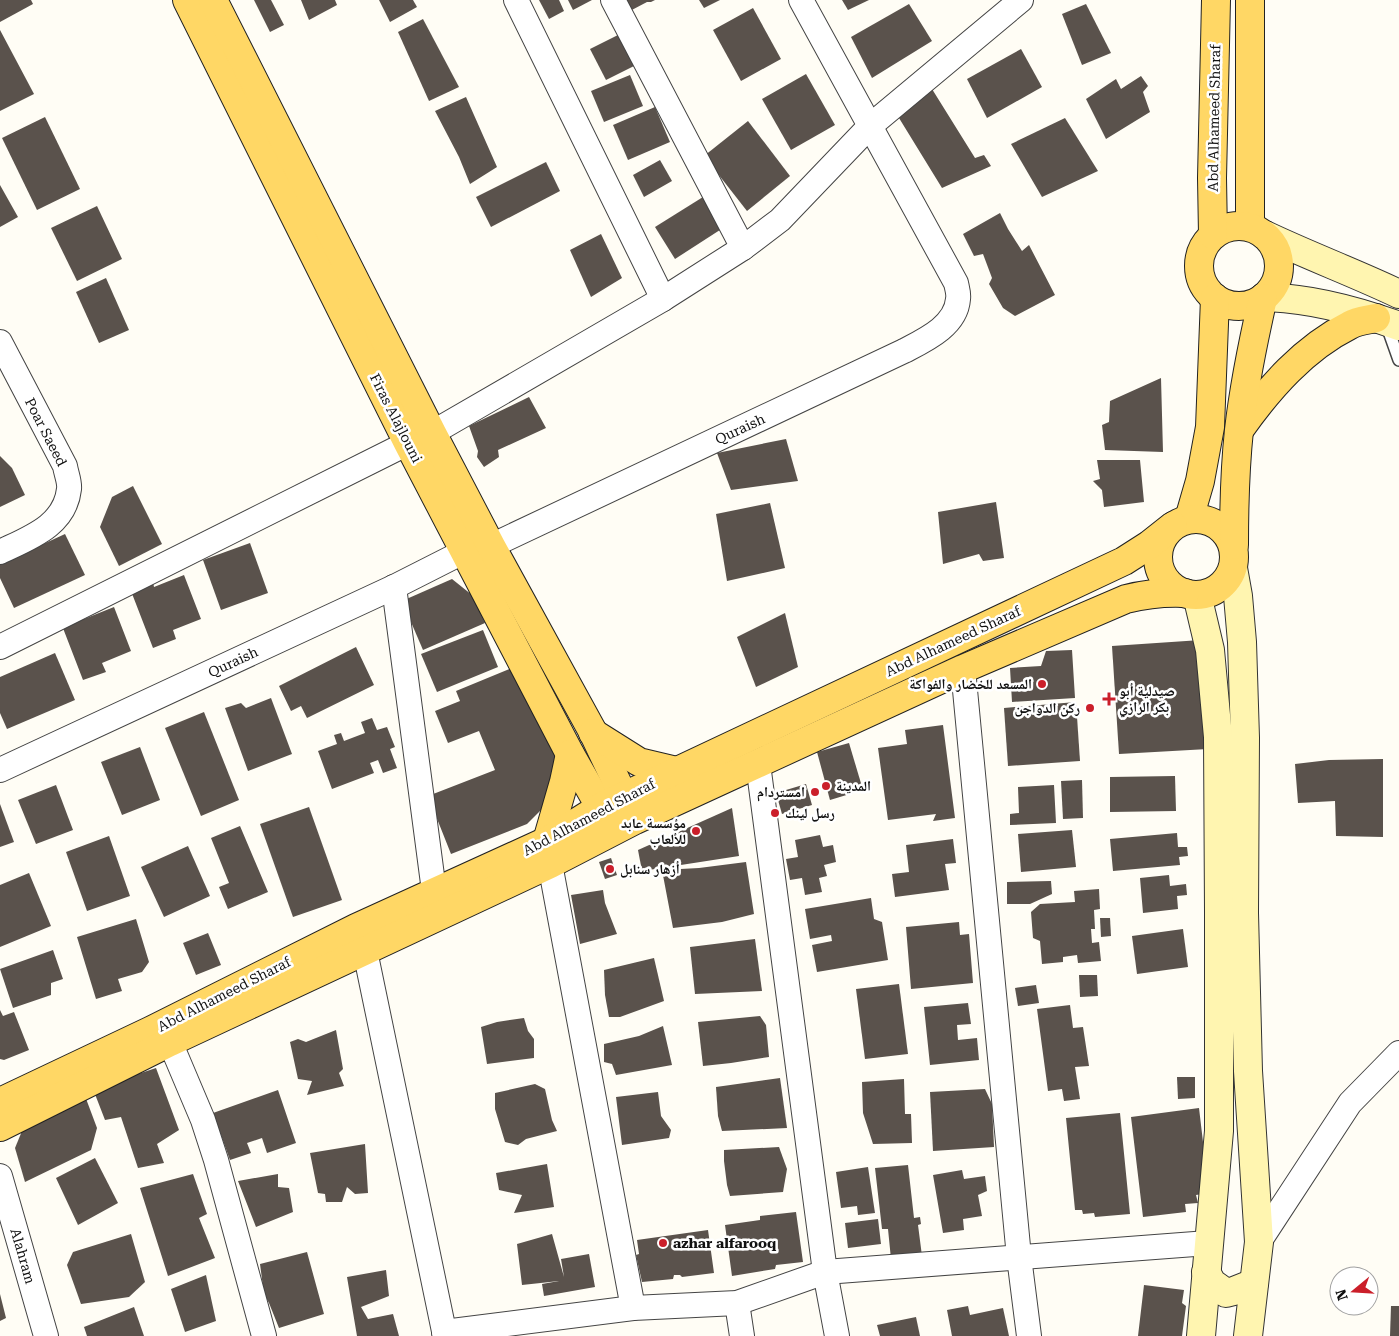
<svg xmlns="http://www.w3.org/2000/svg" width="1399" height="1336" font-family="'Roboto Serif','Noto Naskh Arabic',serif">
	<rect width="100%" height="100%" fill="#fffdf5"/>
	<g fill="#5a524c">
		<path d="M0,0H31L33,4L0,22Z"/>
		<path d="M254,0H271L284,25L270,32Z"/>
		<path d="M301,0H335L337,5L309,20Z"/>
		<path d="M379,0H413L417,7L390,22Z"/>
		<path d="M539,0H559L564,11L549,19Z"/>
		<path d="M568,0H592L573,10Z"/>
		<path d="M622,0H655L651,2H647L628,12Z"/>
		<path d="M699,0H720L704,8Z"/>
		<path d="M842,0H869L848,10Z"/>
		<path d="M909,4L932,41L872,78L851,37Z"/>
		<path d="M1086,4L1111,53L1082,65L1062,14Z"/>
		<path d="M753,8L781,59L741,81L713,30Z"/>
		<path d="M423,19L459,87L429,101L398,32Z"/>
		<path d="M0,30L34,94L0,111Z"/>
		<path d="M620,34L636,65L606,80L590,49Z"/>
		<path d="M1021,49L1042,87L987,118L967,79Z"/>
		<path d="M806,74L835,125L791,150L762,99Z"/>
		<path d="M630,75L643,106L604,122L591,91Z"/>
		<path d="M1141,76L1148,86L1143,92L1150,112L1106,139L1086,99L1116,79L1121,89Z"/>
		<path d="M932,89L975,158L984,155L991,166L942,188L899,118Z"/>
		<path d="M466,97L497,167L470,184L459,157L435,111Z"/>
		<path d="M655,107L670,142L628,160L613,125Z"/>
		<path d="M45,117L80,189L37,210L2,138Z"/>
		<path d="M1065,118L1098,171L1042,197L1011,144Z"/>
		<path d="M748,121L790,176L747,211L704,156Z"/>
		<path d="M660,160L672,181L644,197L633,175Z"/>
		<path d="M546,162L560,191L491,227L476,197Z"/>
		<path d="M0,185L18,217L0,227Z"/>
		<path d="M703,197L723,228L675,259L655,227Z"/>
		<path d="M97,206L122,259L77,281L51,228Z"/>
		<path d="M1000,213L1008,229L1022,251L1029,245L1055,295L1015,316L1003,308L989,284L992,278L983,254L974,256L963,234Z"/>
		<path d="M601,234L622,278L591,297L570,250Z"/>
		<path d="M106,278L129,330L99,343L76,292Z"/>
		<path d="M1161,378L1163,452L1105,450L1102,425L1109,422L1110,401Z"/>
		<path d="M529,397L546,428L498,450L499,457L484,467L477,457L478,451L469,426Z"/>
		<path d="M786,439L798,481L731,490L717,453Z"/>
		<path d="M0,456L12,468L25,495L0,507Z"/>
		<path d="M1097,460H1140L1144,502L1104,507L1102,490L1093,481L1100,479Z"/>
		<path d="M133,486L162,544L119,566L100,527L112,497Z"/>
		<path d="M996,502L1004,558L983,561L979,554L943,564L938,512Z"/>
		<path d="M770,503L785,568L727,581L716,514Z"/>
		<path d="M65,534L85,575L14,608L0,578V564Z"/>
		<path d="M250,543L268,593L221,610L203,560Z"/>
		<path d="M184,575L201,619L173,630L176,639L153,648L131,591L153,582L154,587Z"/>
		<path d="M452,579L472,595L485,623L423,650L402,601Z"/>
		<path d="M114,607L131,651L102,663L106,672L83,680L61,623L82,615L84,619Z"/>
		<path d="M785,613L798,667L756,687L737,637Z"/>
		<path d="M483,630L498,667L437,692L421,654Z"/>
		<path d="M1201,640L1208,749L1119,754L1112,646Z"/>
		<path d="M356,647L374,685L307,718L301,706L291,711L279,686Z"/>
		<path d="M1072,650L1075,698L1012,702L1010,668L1041,666L1046,651Z"/>
		<path d="M55,653L75,700L7,729L0,713V677Z"/>
		<path d="M519,665L560,756L545,806L527,824L451,854L428,796L495,770L479,731L448,743L435,711L460,701L456,691Z"/>
		<path d="M271,698L292,754L248,771L225,708L241,703L246,708Z"/>
		<path d="M1076,702L1080,761L1008,766L1004,708Z"/>
		<path d="M204,712L239,800L201,816L165,728Z"/>
		<path d="M372,718L377,730L387,727L395,747L390,749L397,768L383,773L378,760L370,763L374,773L332,789L318,751L337,744L334,735L341,733L344,741L365,733L361,722Z"/>
		<path d="M943,725L955,818L933,821L936,814L888,820L878,748L907,744L905,730Z"/>
		<path d="M849,743L863,790L830,800L817,752Z"/>
		<path d="M140,747L160,800L122,815L101,762Z"/>
		<path d="M1383,759V837L1336,836L1335,801L1298,803L1295,764L1329,760Z"/>
		<path d="M1175,776L1176,811L1110,812V777Z"/>
		<path d="M1082,780L1083,818L1063,819L1061,781Z"/>
		<path d="M806,784L812,805L782,814L776,793Z"/>
		<path d="M56,785L73,830L36,844L18,800Z"/>
		<path d="M1054,785L1056,823L1010,825V814L1019,813L1018,787Z"/>
		<path d="M0,804L14,842L0,847Z"/>
		<path d="M309,807L342,900L293,917L260,824Z"/>
		<path d="M732,808L739,856L642,871L638,850Z"/>
		<path d="M240,826L268,892L228,909L219,887L229,883L211,838Z"/>
		<path d="M1072,830L1076,867L1021,872L1018,834Z"/>
		<path d="M1177,833L1178,847H1187L1188,856L1179,857L1180,865L1113,871L1110,839Z"/>
		<path d="M820,835L823,847L833,845L836,862L824,865L827,876L819,878L822,892L805,895L802,878L790,880L786,859L798,857L795,840Z"/>
		<path d="M109,836L130,896L87,911L66,852Z"/>
		<path d="M953,839L956,863L945,864L949,890L895,897L892,874L909,872L906,845Z"/>
		<path d="M188,846L210,896L164,917L141,867Z"/>
		<path d="M611,858L617,875L605,879L599,862Z"/>
		<path d="M746,862L754,914L722,922L673,928L662,870L699,868Z"/>
		<path d="M29,873L51,926L0,947V885Z"/>
		<path d="M1169,875L1170,886L1186,884L1187,895L1177,896L1178,909L1143,913L1140,878Z"/>
		<path d="M1051,881L1052,894L1030,904H1007V882Z"/>
		<path d="M1099,889L1100,909L1094,910L1095,929H1091L1092,943L1099,942L1101,961L1078,963L1077,955L1063,957V962L1042,964L1040,941L1033,938L1031,912L1040,904L1075,902L1074,891Z"/>
		<path d="M603,890L605,903L617,934L580,944L571,895Z"/>
		<path d="M871,898L874,919L882,922L888,960L817,972L812,945L832,941L831,935L810,939L805,909Z"/>
		<path d="M1100,918H1110L1111,936L1101,937Z"/>
		<path d="M136,919L149,962L142,972L118,979L122,991L96,999L77,937Z"/>
		<path d="M959,922L960,935L969,934L973,983L911,989L906,927Z"/>
		<path d="M1183,929L1188,967L1137,974L1132,936Z"/>
		<path d="M208,933L221,965L196,975L183,943Z"/>
		<path d="M755,939L762,991L695,994L690,947Z"/>
		<path d="M53,950L63,979L51,983V995L13,1008L0,969Z"/>
		<path d="M654,958L664,1001L620,1017H609L605,995L604,970Z"/>
		<path d="M1079,975H1097L1098,996L1080,997Z"/>
		<path d="M899,984L908,1054L865,1059L856,989Z"/>
		<path d="M1036,985L1039,1003L1018,1006L1015,988Z"/>
		<path d="M968,1003L971,1024L957,1025L958,1040L977,1038L979,1060L930,1065L924,1007Z"/>
		<path d="M1070,1005L1073,1028L1083,1027L1089,1066L1075,1067L1080,1099L1064,1101L1062,1089L1048,1091L1037,1009Z"/>
		<path d="M0,1010L3,1016L14,1012L29,1050L4,1060L0,1059Z"/>
		<path d="M760,1016L766,1025L769,1057L731,1063L703,1066L698,1022Z"/>
		<path d="M524,1018L528,1031L534,1039V1058L487,1064L481,1027L497,1022Z"/>
		<path d="M663,1026L672,1065L616,1075L612,1064L604,1062V1044L639,1036Z"/>
		<path d="M336,1030L343,1069L339,1073L344,1086L307,1095L312,1081L298,1079L290,1042L298,1039L306,1042Z"/>
		<path d="M156,1068L179,1130L157,1144L164,1163L138,1168L121,1117L105,1120L93,1089Z"/>
		<path d="M1177,1077H1195V1098L1178,1099Z"/>
		<path d="M780,1078L787,1128L722,1131L718,1116L716,1087Z"/>
		<path d="M904,1079L905,1114H911L912,1143L873,1144L863,1113L862,1082Z"/>
		<path d="M535,1084L545,1089L552,1120L557,1131L526,1139L518,1145L505,1142L495,1109V1093Z"/>
		<path d="M985,1089L992,1104L994,1147L933,1151L930,1092Z"/>
		<path d="M278,1090L296,1143L267,1153L262,1138L247,1143L251,1153L230,1160L213,1113Z"/>
		<path d="M658,1092L661,1116L671,1130L669,1138L622,1145L616,1097Z"/>
		<path d="M85,1096L97,1128L91,1150L25,1182L15,1148L22,1131Z"/>
		<path d="M1199,1108L1209,1193L1196,1195L1198,1203L1185,1204L1186,1212L1143,1217L1131,1117Z"/>
		<path d="M1120,1113L1130,1214L1095,1217L1094,1213L1083,1214L1082,1210H1075L1066,1118Z"/>
		<path d="M365,1144L368,1193L355,1194L347,1187L342,1202H326L325,1194L318,1193L310,1153Z"/>
		<path d="M779,1147L787,1169L783,1192L730,1196L727,1185L724,1161V1150Z"/>
		<path d="M95,1158L118,1203L78,1225L56,1178Z"/>
		<path d="M547,1164L554,1207L514,1213L522,1195L499,1190L496,1173Z"/>
		<path d="M908,1165L914,1218L920,1217L921,1224L918,1225L922,1256L891,1259L888,1229H882L875,1168Z"/>
		<path d="M868,1167L875,1213L858,1215L857,1206L841,1208L836,1172Z"/>
		<path d="M962,1170L964,1179L985,1176L987,1191L978,1195L982,1216L963,1219L964,1230L943,1233L933,1175Z"/>
		<path d="M193,1174L207,1214L199,1218L215,1258L168,1276L140,1188Z"/>
		<path d="M278,1174V1187L289,1188L293,1212L256,1227L238,1181Z"/>
		<path d="M796,1212L803,1262L776,1265L775,1269L732,1276L725,1225L760,1220V1216Z"/>
		<path d="M878,1219L881,1244L848,1248L845,1223Z"/>
		<path d="M708,1230L714,1273L682,1277L680,1275H674L673,1279L642,1282L636,1255L639,1254L637,1240Z"/>
		<path d="M131,1234L145,1282L129,1297L81,1304L67,1265L73,1252Z"/>
		<path d="M552,1234L564,1277L561,1259L589,1254L595,1287L544,1296L542,1284L559,1281L522,1285L517,1244Z"/>
		<path d="M307,1252L324,1314L279,1328L269,1303L264,1294L260,1264Z"/>
		<path d="M386,1270L389,1296L361,1307L368,1319L393,1314L399,1336H357L347,1277Z"/>
		<path d="M206,1275L216,1321L185,1332L171,1289Z"/>
		<path d="M1144,1285L1184,1290L1182,1303L1186,1306L1182,1336H1138Z"/>
		<path d="M0,1294L6,1318L0,1321Z"/>
		<path d="M968,1306L970,1315L1003,1308L1009,1336H952L947,1310Z"/>
		<path d="M1391,1306H1399V1336H1390Z"/>
		<path d="M134,1307L144,1336H87L84,1327Z"/>
		<path d="M916,1317L920,1336H880L877,1325Z"/>
	</g>
	<g fill="none" stroke-linecap="round" stroke-linejoin="round">
		<g stroke="#444" stroke-width="14">
			<path id="lane" d="M1384,325L1388,329L1399,360"/>
		</g>
		<g stroke="#444" stroke-width="26">
			<g id="street">
				<path d="M516,0L663,299"/>
				<path d="M613,0L743,248"/>
				<path d="M0,342L65,466C66,473 70,482 69,489C65,526 29,538 0,552"/>
				<path d="M432,433L663,299L743,248L780,220L870,126L1021,0"/>
				<path d="M491,546L904,351C925,340 956,326 958,299C959,294 957,288 956,283L801,0"/>
				<path d="M394,587L434,891"/>
				<path d="M0,647L408,443"/>
				<path d="M963,669L1019,1257L1029,1336"/>
				<path d="M758,764L825,1272L837,1336"/>
				<path d="M0,770L394,587L465,551"/>
				<path d="M550,864L633,1308"/>
				<path d="M358,935L365,951L445,1336"/>
				<path d="M170,1042L203,1120L216,1160L264,1336"/>
				<path d="M0,1176L46,1336"/>
				<path d="M1259,1242L1350,1103L1399,1053"/>
				<path d="M737,1303L742,1336"/>
				<path d="M444,1332L633,1308L737,1303L825,1272L1208,1243"/>
			</g>
		</g>
		<g stroke="#333" stroke-width="30">
			<g id="secondary">
				<path d="M1265,235C1309,256 1355,273 1399,294"/>
				<path d="M1264,297C1311,298 1355,310 1399,326"/>
				<path d="M1233,568L1238,596L1242,642L1245,738L1244,913L1248,1071L1259,1242L1248,1336"/>
				<path d="M1197,595L1210,650L1218,737L1219,912V1131L1201,1336"/>
				<path d="M1206,1272L1212,1283L1226,1293L1234,1291L1254,1283"/>
			</g>
		</g>
		<g stroke="#222" stroke-width="30">
			<g id="primary">
				<path d="M187,0L408,443L570,754L610,824"/>
				<path d="M213,0L432,433L491,546L593,732L631,812"/>
				<path d="M1250,0V227"/>
				<circle cx="1239" cy="266" r="40"/>
				<path d="M1213,235L1212,178L1216,0"/>
				<path d="M1240,429C1269,388 1304,348 1350,325C1357,321 1367,320 1376,318"/>
				<path d="M1189,519L1200,481L1210,427L1215,298"/>
				<circle cx="1196" cy="557" r="38"/>
				<path d="M1234,545C1234,506 1235,468 1239,430C1244,385 1253,342 1263,298"/>
				<path d="M593,733L639,762L677,771"/>
				<path d="M547,841L564,782L570,754"/>
				<path d="M0,1102L150,1031L356,928L547,841L601,807L1124,561L1149,545L1173,526"/>
				<path d="M0,1127L170,1042L550,864L635,820L963,669L1126,599C1146,594 1164,592 1185,593"/>
			</g>
		</g>
		<use href="#lane" stroke="#fff" stroke-width="11"/>
		<use href="#street" stroke="#fff" stroke-width="24"/>
		<use href="#secondary" stroke="#fff5b0" stroke-width="28"/>
		<use href="#primary" stroke="#ffd765" stroke-width="28"/>
	</g>
	<g fill="#cb1f2a" stroke="#fff" stroke-width="2">
		<circle cx="1042" cy="684" r="5"/>
		<path d="M1106.5 691.5h5v5h5v5h-5v5h-5v-5h-5v-5h5z"/>
		<circle cx="1090" cy="708" r="5"/>
		<circle cx="826" cy="786" r="5"/>
		<circle cx="815" cy="792" r="5"/>
		<circle cx="775" cy="813" r="5"/>
		<circle cx="696" cy="831" r="5"/>
		<circle cx="610" cy="869" r="5"/>
		<circle cx="663" cy="1243" r="5"/>
	</g>
	<g text-anchor="middle" dominant-baseline="central" stroke-width="5" stroke-linejoin="round" paint-order="stroke">
		<g font-size="14" fill="#111" stroke="#fff">
			<text transform="translate(1214 118) rotate(-89)">Abd Alhameed Sharaf</text>
			<text transform="translate(396 418) rotate(63)">Firas Alajlouni</text>
			<text transform="translate(740 429) rotate(-25)">Quraish</text>
			<text transform="translate(46 432) rotate(63)">Poar Saeed</text>
			<text transform="translate(953 641) rotate(-25)">Abd Alhameed Sharaf</text>
			<text transform="translate(233 662) rotate(-25)">Quraish</text>
			<text transform="translate(589 817) rotate(-28)">Abd Alhameed Sharaf</text>
			<text transform="translate(224 994) rotate(-27)">Abd Alhameed Sharaf</text>
			<text transform="translate(23 1256) rotate(74)">Alahram</text>
		</g>
		<g font-size="14" font-weight="bold" fill="#111" stroke="#fff" text-anchor="start">
			<text x="1032" y="684" text-anchor="end">المسعد للخضار والفواكة</text>
			<text x="1119" y="691">صيدلية أبو<tspan x="1119" dy="16">بكر الرازي</tspan></text>
			<text x="1080" y="708" text-anchor="end">ركن الدواجن</text>
			<text x="836" y="786">المدينة</text>
			<text x="805" y="792" text-anchor="end">امستردام</text>
			<text x="785" y="813">رسل لينك</text>
			<text x="686" y="823" text-anchor="end">مؤسسة عابد<tspan x="686" dy="16">للألعاب</tspan></text>
			<text x="620" y="869">أزهار سنابل</text>
			<text x="673" y="1243">azhar alfarooq</text>
		</g>
	</g>
	<g transform="translate(1354 1291) rotate(252)"><circle r="24" fill="#ffffff" stroke="#a0a0a0"/>
	<path d="M0-4L9 19L0 12L-9 19Z" fill="#cb1f2a"/>
	<text y="-8" font-size="14" font-weight="bold" text-anchor="middle" fill="#111111">N</text>
	</g>
</svg>
